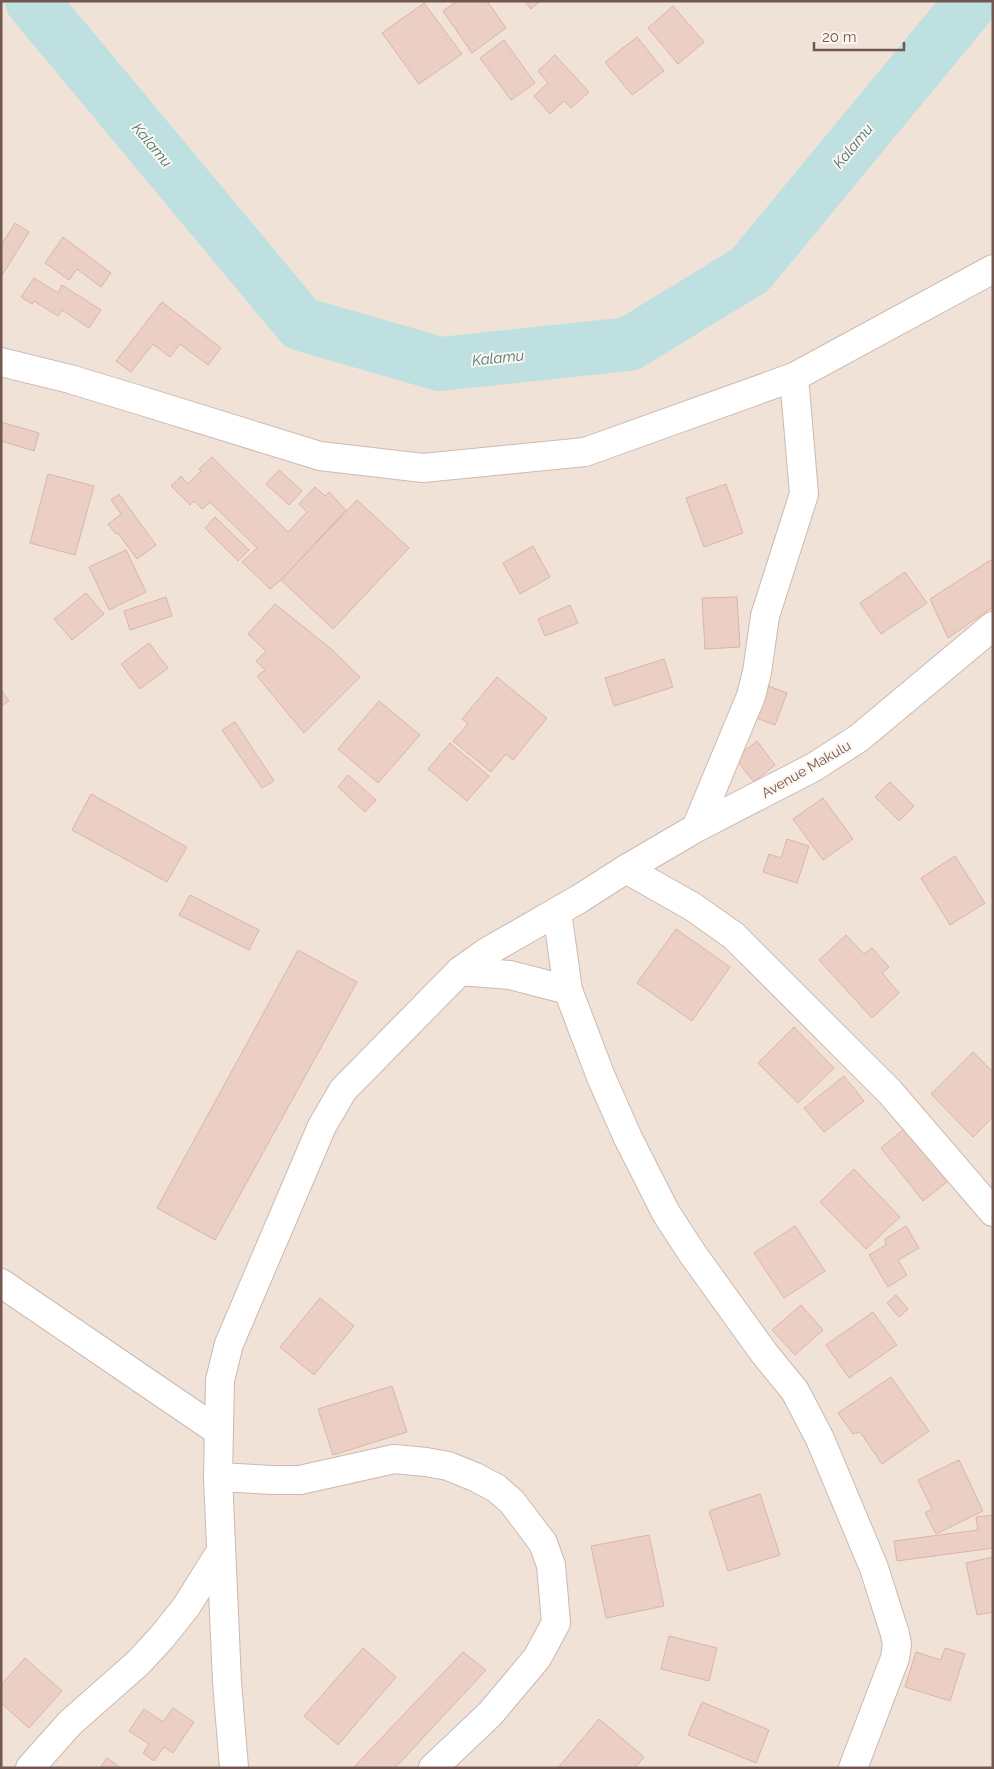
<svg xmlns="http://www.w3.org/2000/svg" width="994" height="1769" font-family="Raleway,sans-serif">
	<rect width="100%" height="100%" fill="#faf1e9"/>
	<rect fill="#f1e2d8" x="1" y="1" width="992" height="1767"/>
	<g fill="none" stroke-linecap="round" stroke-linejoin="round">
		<path stroke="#bfe0e1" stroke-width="54" d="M32,1L301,324L440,364L629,344L750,270L972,1"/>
	</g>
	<g fill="#eccfc4" stroke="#dcb4a6">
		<path d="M457,1H487L506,28L472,53L443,11Z"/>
		<path d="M524,1H540L531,9Z"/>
		<path d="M424,3L462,54L419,84L382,33Z"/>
		<path d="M673,6L704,42L678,64L648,28Z"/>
		<path d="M637,37L664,71L632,95L605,62Z"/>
		<path d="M504,40L535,83L511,100L480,58Z"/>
		<path d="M555,55L589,92L571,108L564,101L550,114L534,96L548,83L538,71Z"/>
		<path d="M15,223L29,232L1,277V245Z"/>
		<path d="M63,237L111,273L101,287L77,269L69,280L45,263Z"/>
		<path d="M34,278L58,293L62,285L101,310L89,328L62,310L58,316L34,301L32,304L21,297Z"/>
		<path d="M162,302L221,348L208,365L180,344L170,357L153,344L131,372L116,361Z"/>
		<path d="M1,422L39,433L34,451L1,441Z"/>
		<path d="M212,457L288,532L307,512L299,504L315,487L325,496L329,492L346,510L281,580L270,589L242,562L257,548L210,502L202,509L194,501L190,505L171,486L181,476L188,484L201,471L199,469Z"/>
		<path d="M279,470L302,491L289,505L266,484Z"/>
		<path d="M48,474L94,486L75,555L30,543Z"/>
		<path d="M726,484L743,533L704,547L686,498Z"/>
		<path d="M119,494L156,545L137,559L118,533L116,534L108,524L121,514L111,500Z"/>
		<path d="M357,500L409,548L333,629L281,580Z"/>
		<path d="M215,517L249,550L238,561L205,528Z"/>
		<path d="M533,546L550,577L520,594L503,563Z"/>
		<path d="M126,550L146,592L109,610L89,567Z"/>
		<path d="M993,560V607L948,638L930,599L989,561Z"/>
		<path d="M905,572L927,603L881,634L860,603Z"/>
		<path d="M86,593L104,614L72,640L54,619Z"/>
		<path d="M166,597L172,616L130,630L124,611Z"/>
		<path d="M737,597L740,647L705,649L702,598Z"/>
		<path d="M275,604L330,648L360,677L304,733L257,676L265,670L256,661L266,651L248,634Z"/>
		<path d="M570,605L578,623L545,636L538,619Z"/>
		<path d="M149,643L168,668L140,689L121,664Z"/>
		<path d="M664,659L673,687L614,706L605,678Z"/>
		<path d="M497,677L547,718L513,760L506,754L491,772L453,741L468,724L462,719Z"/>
		<path d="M768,686L787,693L775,725L756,718Z"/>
		<path d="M1,690L9,701L1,706Z"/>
		<path d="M379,701L420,735L378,783L338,749Z"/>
		<path d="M235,722L274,781L262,788L222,730Z"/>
		<path d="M757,741L775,765L754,782L735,758Z"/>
		<path d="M450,743L489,776L467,801L428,769Z"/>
		<path d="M348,775L376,800L365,812L338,787Z"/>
		<path d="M890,782L914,806L899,821L875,797Z"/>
		<path d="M91,794L187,847L167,882L72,830Z"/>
		<path d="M823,798L853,839L823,860L793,819Z"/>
		<path d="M787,839L809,846L797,883L763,872L769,854L781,858Z"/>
		<path d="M955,856L985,903L950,925L921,878Z"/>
		<path d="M190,895L259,930L249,950L179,915Z"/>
		<path d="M676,929L730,967L692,1021L637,983Z"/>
		<path d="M846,935L864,954L872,948L889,967L882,973L899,993L872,1018L819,960Z"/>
		<path d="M298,950L357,982L215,1240L157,1208Z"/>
		<path d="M794,1027L834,1068L798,1103L758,1063Z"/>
		<path d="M973,1052L993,1072V1117L973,1137L931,1094Z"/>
		<path d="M844,1076L864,1101L824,1132L804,1108Z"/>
		<path d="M905,1128L948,1181L923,1201L881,1148Z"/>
		<path d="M854,1169L900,1217L866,1249L820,1202Z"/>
		<path d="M795,1226L825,1271L784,1298L754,1253Z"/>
		<path d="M906,1226L919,1248L898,1260L907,1275L888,1287L869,1255L886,1245L885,1239Z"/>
		<path d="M896,1295L908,1309L899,1317L887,1303Z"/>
		<path d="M320,1298L354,1326L314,1375L280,1347Z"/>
		<path d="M801,1305L823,1330L795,1355L772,1330Z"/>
		<path d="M873,1312L897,1345L849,1378L826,1345Z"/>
		<path d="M891,1377L929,1431L882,1464L860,1432L853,1434L838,1413Z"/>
		<path d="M392,1386L407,1432L333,1455L318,1409Z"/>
		<path d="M959,1460L983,1511L936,1534L925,1513L932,1509L918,1480Z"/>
		<path d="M760,1494L780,1555L728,1571L709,1511Z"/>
		<path d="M993,1515V1548L897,1561L894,1541L978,1530L976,1517Z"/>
		<path d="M649,1535L664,1606L606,1618L591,1546Z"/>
		<path d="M993,1557V1612L977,1615L966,1563Z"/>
		<path d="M669,1636L717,1648L709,1681L661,1669Z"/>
		<path d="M363,1648L396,1677L338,1745L304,1716Z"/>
		<path d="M945,1648L965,1654L950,1701L905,1687L916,1652L941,1660Z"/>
		<path d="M463,1652L486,1670L395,1768H353Z"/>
		<path d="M25,1658L62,1691L29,1728L1,1703V1685Z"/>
		<path d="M702,1702L769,1730L756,1763L688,1735Z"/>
		<path d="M173,1708L194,1722L173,1753L164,1747L154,1761L143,1753L149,1744L129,1731L144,1709L163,1722Z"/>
		<path d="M599,1719L644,1757L635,1768H558Z"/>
		<path d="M107,1758L121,1768H100Z"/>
	</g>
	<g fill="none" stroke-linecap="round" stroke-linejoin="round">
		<g stroke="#cbb9b0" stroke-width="30">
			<g id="minor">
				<path d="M696,828L751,696L757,672L765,616L804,494L794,377"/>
				<path d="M626,869L693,907L734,936L890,1092L993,1212"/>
				<path d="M557,912L568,990L601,1077L628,1138L666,1213L692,1253L764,1353L795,1391L820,1439L874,1568L895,1634L897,1645L895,1658L853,1768"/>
				<path d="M460,971L510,975L568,990"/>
				<path d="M1,1283L218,1431"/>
				<path d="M218,1477L227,1682L234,1768"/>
				<path d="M30,1768L70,1723L138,1663L162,1637L186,1607L221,1551"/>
				<path d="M433,1768L490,1714L537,1658L556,1623L551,1565L543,1543L512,1502L496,1488L475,1477L448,1466L426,1462L394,1459L300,1480H273L218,1477L220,1380L229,1344L322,1126L343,1090L460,971L485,953L579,899L626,869L696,828L814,767L859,738L993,626"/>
			</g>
		</g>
		<g stroke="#cfbab1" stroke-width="30">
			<path id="secondary" d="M1,362L70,379L139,400L320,456L423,468L585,452L794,377L993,269"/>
		</g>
		<use href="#minor" stroke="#fff" stroke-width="28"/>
		<use href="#secondary" stroke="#fff" stroke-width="28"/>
	</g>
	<g text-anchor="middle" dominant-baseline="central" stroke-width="4" stroke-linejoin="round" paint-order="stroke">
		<g font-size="14" fill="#715750" stroke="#fdf6ef">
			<text transform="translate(806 769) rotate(-30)">Avenue Makulu</text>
		</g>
		<g font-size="15" font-style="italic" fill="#48787b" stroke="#fdf6ef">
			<text transform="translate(152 145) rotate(50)">Kalamu</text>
			<text transform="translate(853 146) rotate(-50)">Kalamu</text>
			<text transform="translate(498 358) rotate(-6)">Kalamu</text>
		</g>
	</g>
	<rect width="994" height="1769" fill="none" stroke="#715750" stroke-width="5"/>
	<path d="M814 42v8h90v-8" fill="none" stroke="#715750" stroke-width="2.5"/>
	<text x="822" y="42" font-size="15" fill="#715750" stroke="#fdf6ef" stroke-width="4" paint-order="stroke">20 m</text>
</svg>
